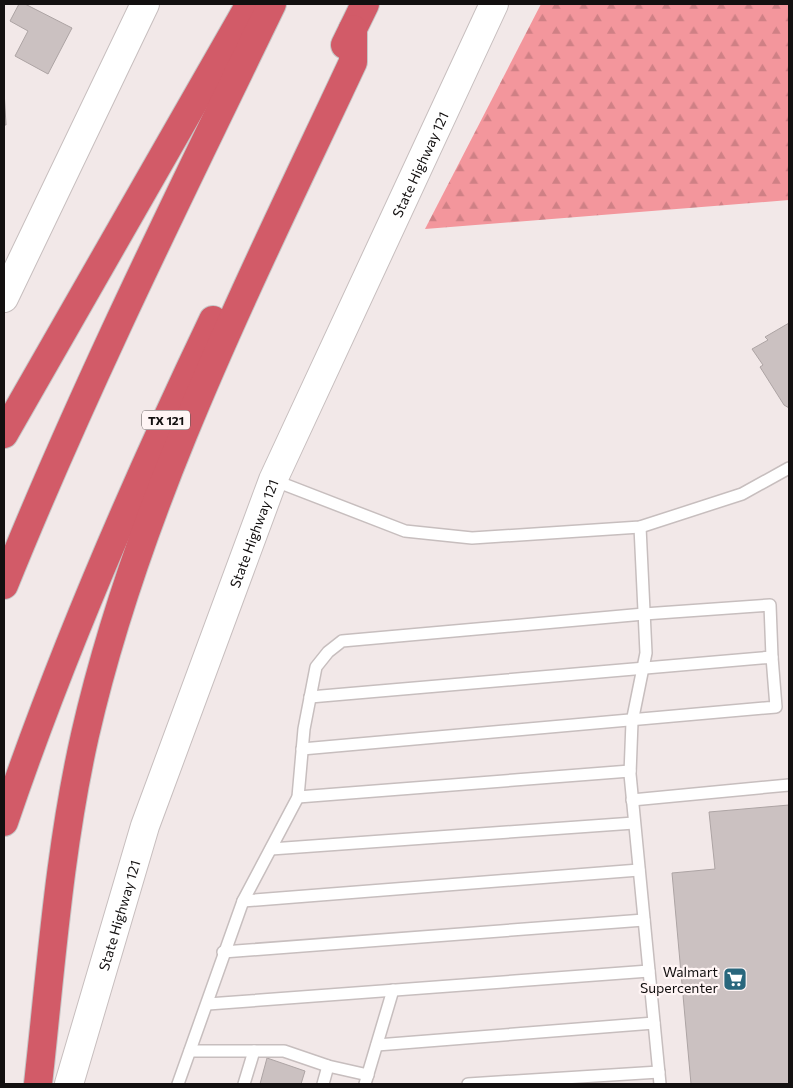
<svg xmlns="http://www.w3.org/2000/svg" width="793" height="1088" font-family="Commissioner,sans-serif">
	<defs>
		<pattern id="forest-firs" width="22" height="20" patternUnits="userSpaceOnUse" patternTransform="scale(1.25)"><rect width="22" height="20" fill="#f3969c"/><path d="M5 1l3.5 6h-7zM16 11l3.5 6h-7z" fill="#cf8085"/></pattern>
	</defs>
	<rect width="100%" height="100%" fill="#f2e8e8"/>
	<path fill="url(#forest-firs)" d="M541,4H789V200L425,229Z"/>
	<g fill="#cbc1c1" stroke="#ada4a4">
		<path d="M19,4H25L72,28L48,74L15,56L28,31L10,21Z"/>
		<path d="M4,90L6,125H4Z"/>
		<path d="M789,323V408L784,405L760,367L763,365L752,349L768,340L765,337Z"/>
		<path d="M789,805V1084H691L672,873L715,869L709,812Z"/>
		<path d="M267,1058L305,1071L301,1084H260Z"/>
	</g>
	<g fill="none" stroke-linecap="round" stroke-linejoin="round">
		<g stroke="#c7bebe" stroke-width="14">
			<g id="service">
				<path d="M273,480L405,531L472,538L640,527L742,494L789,468"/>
				<path d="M640,527L646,653L632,722L630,774L660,1084"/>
				<path d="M302,749L776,707L772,657L310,697"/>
				<path d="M298,797L630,771"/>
				<path d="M632,800L789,785"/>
				<path d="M271,849L634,823"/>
				<path d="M243,901L639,870"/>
				<path d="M223,952L644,920"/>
				<path d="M208,1004L649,971"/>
				<path d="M377,1045L654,1023"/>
				<path d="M190,1051H284L328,1066L368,1075"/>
				<path d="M178,1084L243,901L298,797L304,729L316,667L328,652L342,641L644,614L770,605L772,657"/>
				<path d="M244,1084L254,1051"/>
				<path d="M323,1084L328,1066"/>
				<path d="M365,1084L393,990"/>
				<path d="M468,1084L659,1072"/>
			</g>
		</g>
		<g stroke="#c7bebe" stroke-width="30">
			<g id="secondary">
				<path d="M4,298L145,4"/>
				<path id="s1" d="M69,1084L145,826L273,480L494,4"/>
			</g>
		</g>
		<g stroke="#c6c6c6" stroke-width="30">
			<g id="motorway">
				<path d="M345,45L365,4"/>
				<path d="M4,434L250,4"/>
				<path d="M4,585C84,387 179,196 272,4"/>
				<path d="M4,822C62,651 135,483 213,320"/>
				<path d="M38,1084C51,968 59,850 85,735C139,499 251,280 353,62V29"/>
			</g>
		</g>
		<use href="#service" stroke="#fff" stroke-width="11"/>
		<use href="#secondary" stroke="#fff" stroke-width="28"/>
		<use href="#motorway" stroke="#d25b68" stroke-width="28"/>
	</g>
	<defs>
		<g id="supermarket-square" transform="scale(1.25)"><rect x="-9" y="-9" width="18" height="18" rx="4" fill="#29677d" stroke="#fff5f5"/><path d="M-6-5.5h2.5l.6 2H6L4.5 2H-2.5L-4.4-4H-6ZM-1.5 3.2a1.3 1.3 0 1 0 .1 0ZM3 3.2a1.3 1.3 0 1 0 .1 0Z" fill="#fff"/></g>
	</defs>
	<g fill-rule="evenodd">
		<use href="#supermarket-square" x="735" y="979"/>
	</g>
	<g text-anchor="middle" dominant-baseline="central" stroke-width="4.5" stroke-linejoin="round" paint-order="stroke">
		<rect fill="#fff5f5" stroke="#5a5555" stroke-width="1" x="142" y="410.5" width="48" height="19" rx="4"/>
		<g font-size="12" font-weight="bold" fill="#131010">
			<text x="166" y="420">TX 121</text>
		</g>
		<g font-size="14" fill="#131010" stroke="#fff5f5">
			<text stroke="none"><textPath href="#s1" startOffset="986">State Highway 121</textPath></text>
			<text stroke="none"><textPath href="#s1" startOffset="581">State Highway 121</textPath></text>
			<text stroke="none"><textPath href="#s1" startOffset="176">State Highway 121</textPath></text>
		</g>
		<g font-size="14" fill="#131010" stroke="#fff5f5" text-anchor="end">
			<text x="718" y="971">Walmart<tspan x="718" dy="16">Supercenter</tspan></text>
		</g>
	</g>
	<rect width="793" height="1088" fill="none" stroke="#131010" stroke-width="10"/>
</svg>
